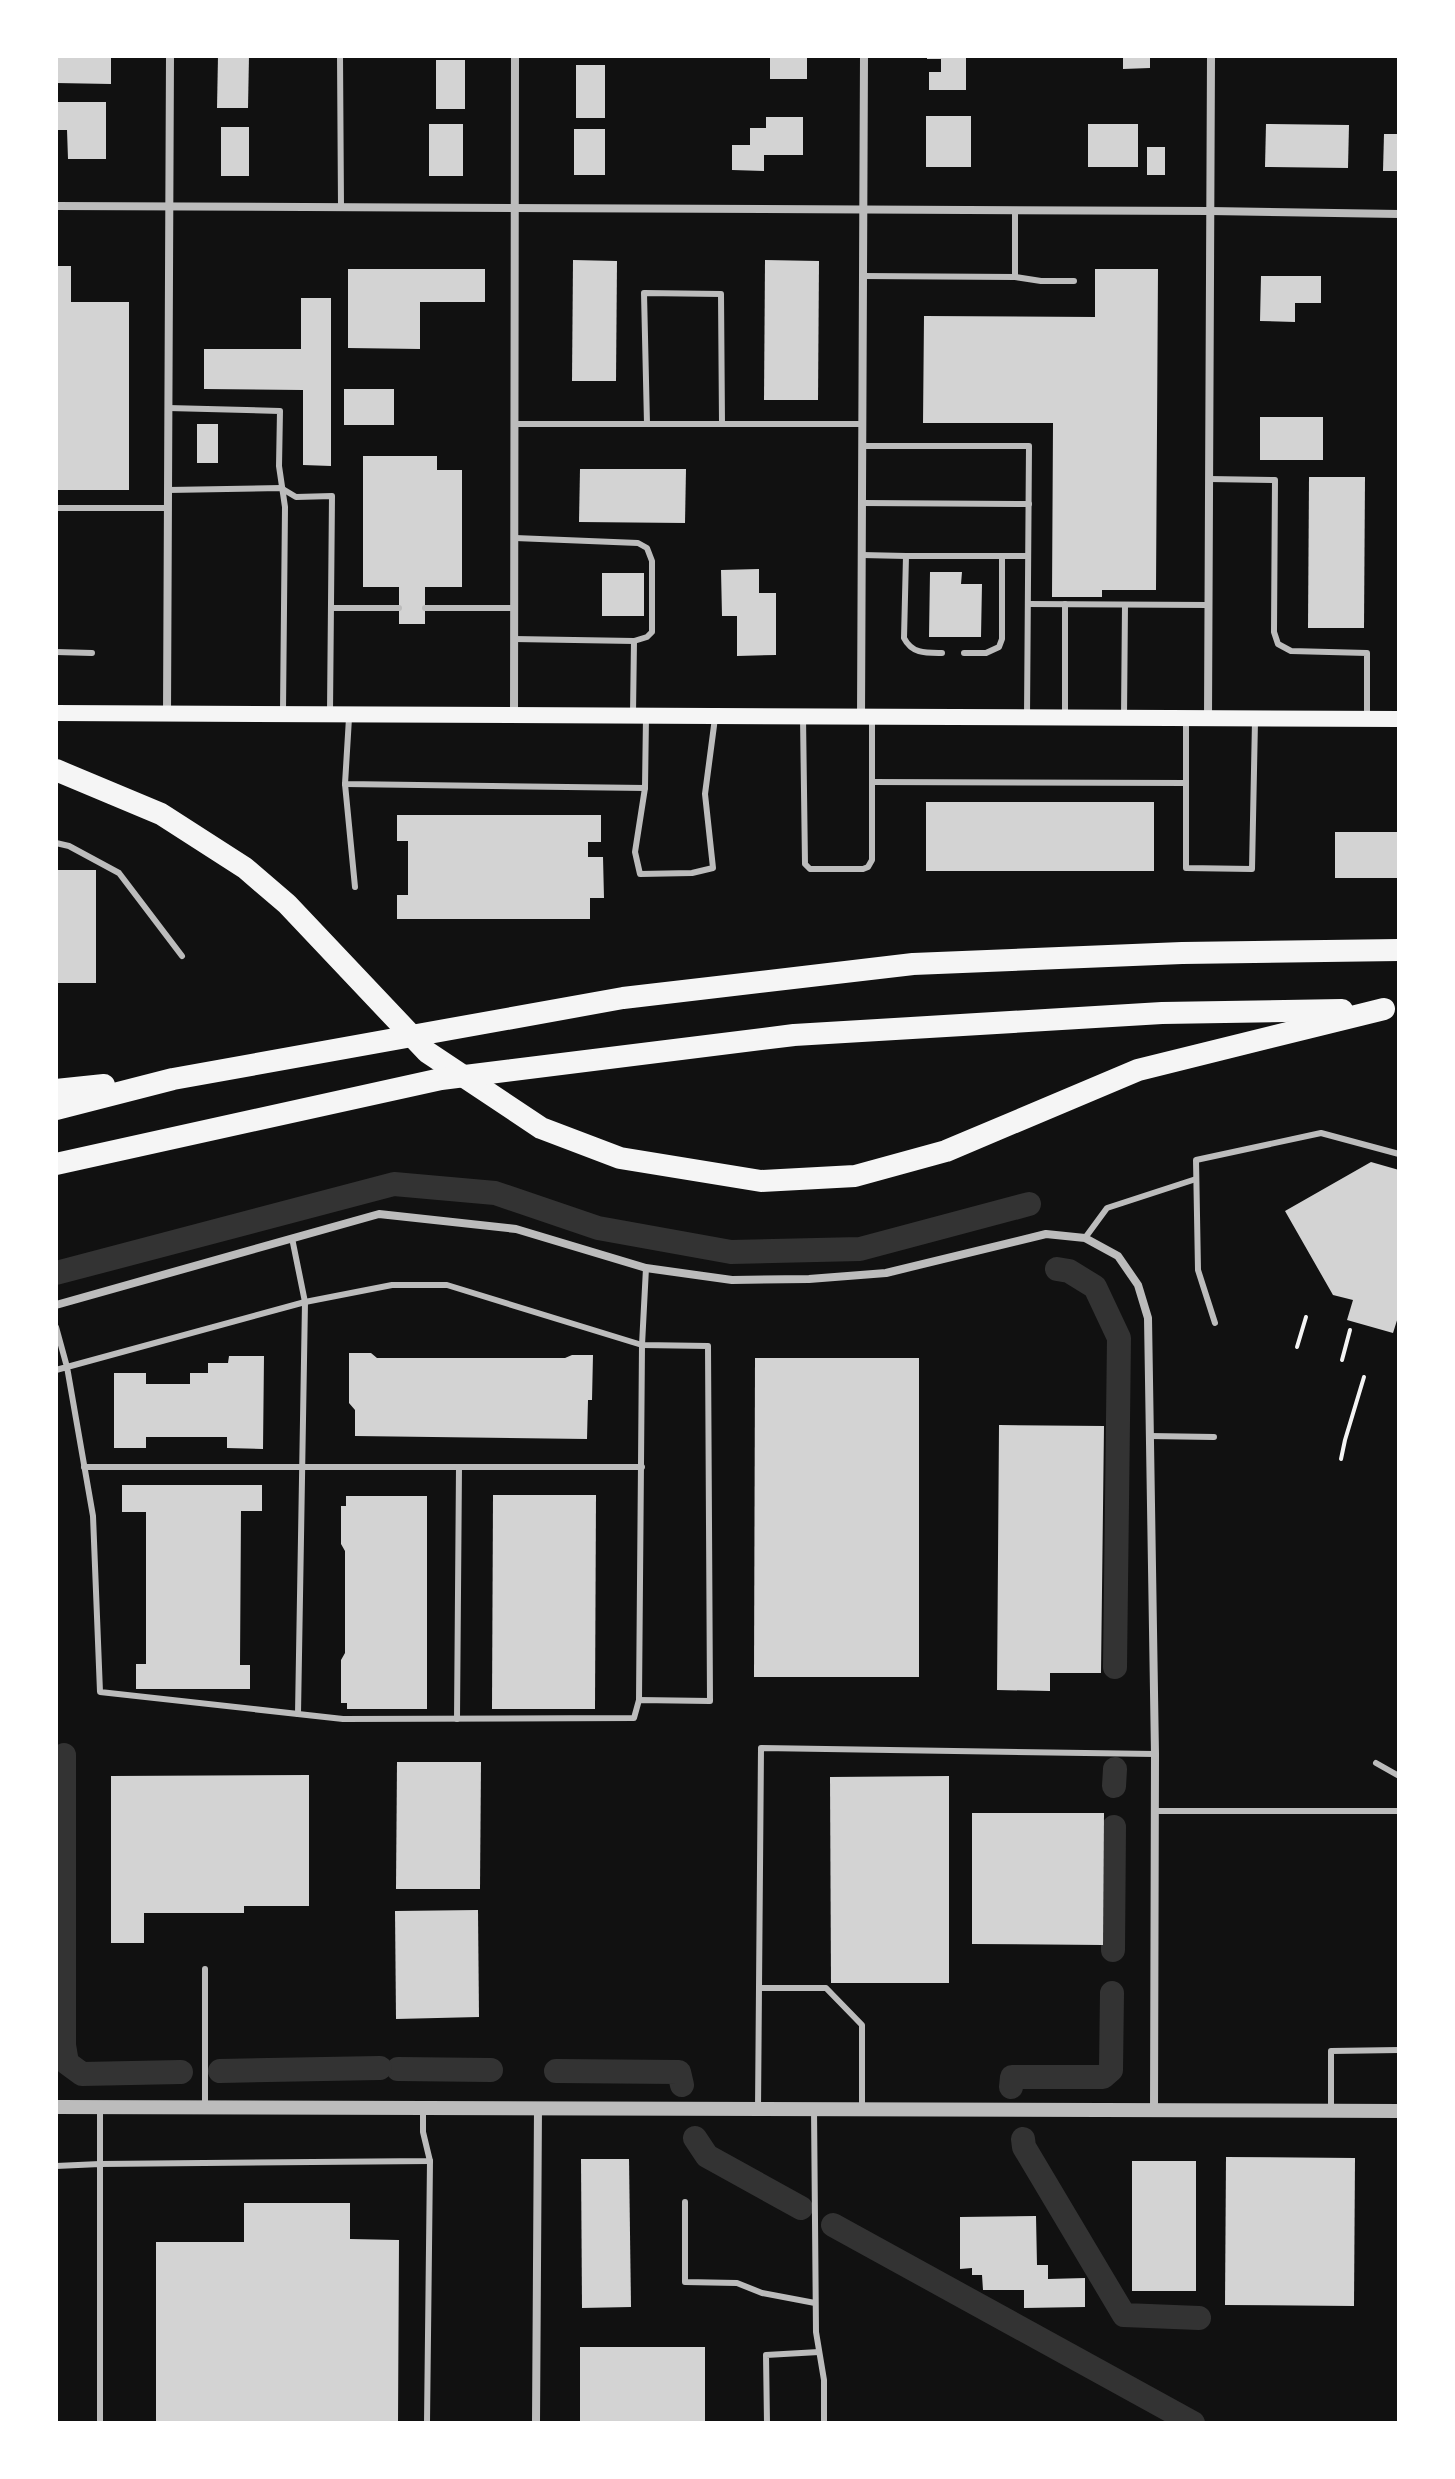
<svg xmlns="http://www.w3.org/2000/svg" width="1455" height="2479" font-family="Karla,sans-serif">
	<rect width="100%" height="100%" fill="#111"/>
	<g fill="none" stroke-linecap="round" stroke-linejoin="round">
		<g stroke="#333" stroke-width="24">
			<path d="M1057,1269L1069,1271L1095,1287L1119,1338L1115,1667"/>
			<path d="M56,1273L394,1184L495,1193L598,1228L731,1252L860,1249L1029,1204"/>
			<path d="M64,1755V2045L67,2063L82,2074L181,2072"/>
			<path d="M1114,1786L1115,1769"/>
			<path d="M1113,1950L1114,1827"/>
			<path d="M398,2069L491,2070"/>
			<path d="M220,2071L380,2068"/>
			<path d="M556,2071L679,2072L682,2085"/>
			<path d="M1011,2087L1012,2077H1103L1111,2070L1112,1993"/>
			<path d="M695,2138L707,2156L801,2208"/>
			<path d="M1023,2139L1024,2147L1124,2315L1199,2318"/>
			<path d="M833,2225L1193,2423"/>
		</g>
	</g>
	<g fill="#d3d3d3">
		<path d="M56,56H111V84L56,83Z"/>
		<path d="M218,56H249L248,108H217Z"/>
		<rect x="770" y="56" width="37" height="23"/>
		<path d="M927,56H966V90H929V72H941V59H927Z"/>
		<path d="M1123,56H1150V68L1123,69Z"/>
		<rect x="436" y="60" width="29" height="49"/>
		<rect x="576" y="65" width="29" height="53"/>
		<path d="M56,102H106V159H68L67,130H56Z"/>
		<rect x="926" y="116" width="45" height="51"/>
		<path d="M766,117H803V155H764V171L732,170V145H750V128H766Z"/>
		<rect x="429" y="124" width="34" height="52"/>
		<rect x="1088" y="124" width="50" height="43"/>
		<path d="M1266,124L1349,125L1348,168L1265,167Z"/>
		<rect x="221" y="127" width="28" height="49"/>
		<rect x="574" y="129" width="31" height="46"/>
		<path d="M1384,134H1399V171H1383Z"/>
		<rect x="1147" y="147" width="18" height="28"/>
		<path d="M573,260L617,261L616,381H572Z"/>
		<path d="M765,260L819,261L818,400H764Z"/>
		<path d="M56,266H71V302H129V490H56Z"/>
		<path d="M348,269H485V302H420V349L348,348Z"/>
		<path d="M1095,269H1158L1156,590H1102V597H1052L1053,423H923L924,316L1095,317Z"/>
		<path d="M1261,276H1321V303H1295V322L1260,321Z"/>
		<path d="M301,298H331V466L303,465V390L204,389V349H301Z"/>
		<rect x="344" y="389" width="50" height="36"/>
		<rect x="1260" y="417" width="63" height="43"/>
		<rect x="197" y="424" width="21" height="39"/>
		<path d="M363,456H437V470H462V587H425V624H399V587H363Z"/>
		<path d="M580,469H686L685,523L579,522Z"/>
		<path d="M1309,477H1365L1364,628H1308Z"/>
		<path d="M759,569V593H776V655L737,656V616H722L721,570Z"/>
		<path d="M930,572H962L961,584H982L981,637H929Z"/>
		<rect x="602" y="573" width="42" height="43"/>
		<rect x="926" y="802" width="228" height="69"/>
		<path d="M397,815H601V842H588V857H603L604,898H590V919H397V895H408V841H397Z"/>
		<rect x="1335" y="832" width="64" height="46"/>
		<rect x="56" y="870" width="40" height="113"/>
		<path d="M1371,1162L1399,1170V1314L1393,1333L1347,1320L1353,1300L1333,1295L1285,1211Z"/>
		<path d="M349,1353H371L377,1358H565L572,1355H593L592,1400H588L587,1439L355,1436V1410L349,1403Z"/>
		<path d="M229,1356H264L263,1449L227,1448V1437H146V1448H114V1373H146V1384H190V1373H208V1363H228Z"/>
		<path d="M755,1358H919V1677H754Z"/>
		<path d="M999,1425L1104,1426L1101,1673H1050V1691L997,1690Z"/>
		<path d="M122,1485H262V1511H241L240,1665H250V1689H136V1664H146V1512H122Z"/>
		<path d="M493,1495H596L595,1709H492Z"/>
		<path d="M346,1496H427V1709H347V1703H341V1660L345,1653V1551L341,1544V1506H346Z"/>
		<path d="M397,1762H481L480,1889H396Z"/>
		<path d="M309,1775V1906H244V1913H144V1943H111V1776Z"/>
		<path d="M949,1776V1983H831L830,1777Z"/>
		<path d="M972,1813H1104L1103,1945L972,1944Z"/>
		<path d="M478,1910L479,2017L396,2019L395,1911Z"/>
		<path d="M1226,2157L1355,2158L1354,2306L1225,2305Z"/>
		<path d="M581,2159H629L631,2307L582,2308Z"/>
		<rect x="1132" y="2161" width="64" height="130"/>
		<path d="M244,2203H350V2239L399,2240L398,2423H156V2242H244Z"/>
		<path d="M1036,2216L1037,2265H1048V2279L1085,2278V2307L1024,2308V2290H983L982,2275H972V2268L960,2269V2217Z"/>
		<rect x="580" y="2347" width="125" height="76"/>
	</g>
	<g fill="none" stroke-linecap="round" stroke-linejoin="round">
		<g stroke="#f5f5f5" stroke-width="4">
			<path d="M1297,1347L1306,1317"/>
			<path d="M1342,1360L1350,1330"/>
			<path d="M1341,1459L1345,1440L1364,1377"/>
		</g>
		<g stroke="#bcbcbc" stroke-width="6">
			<path d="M340,56L341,207"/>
			<path d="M863,276L1015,277V211"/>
			<path d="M1015,277L1041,281H1074"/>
			<path d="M168,408L280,411L279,466L285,507L283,711"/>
			<path d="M515,424H862"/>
			<path d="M647,424L644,293L721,294L722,424"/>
			<path d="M862,446H1029L1027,717"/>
			<path d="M1209,479L1275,480L1274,632L1278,644L1291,651L1367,653V716"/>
			<path d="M168,490L281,488L296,497L332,496L330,711"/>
			<path d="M862,503L1029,504"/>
			<path d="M56,508H168"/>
			<path d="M862,555L906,556"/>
			<path d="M1028,604L1208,605"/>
			<path d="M1065,604V717"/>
			<path d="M333,608H399"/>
			<path d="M425,608H515"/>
			<path d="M514,639L634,641L647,637L652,632V561L647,548L638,543L515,538"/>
			<path d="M56,652L92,653"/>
			<path d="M942,653C926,653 912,654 904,638L906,556H1028"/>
			<path d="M964,653H986L999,647L1002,639V556"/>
			<path d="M633,713L634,641"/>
			<path d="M803,717L805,864L810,869H863L868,867L872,860V717"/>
			<path d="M1124,717L1125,605"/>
			<path d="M349,718L345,784L645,788L646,717"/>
			<path d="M1186,722V868L1252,869L1255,721"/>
			<path d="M872,782L1186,783"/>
			<path d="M345,784L355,887"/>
			<path d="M645,788L635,852L640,874L692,873L713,868L705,794L715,718"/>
			<path d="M56,843L69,846L119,873L182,956"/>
			<path d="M292,1238L305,1302L298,1714"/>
			<path d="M1085,1238L1107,1208L1196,1179"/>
			<path d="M1215,1323L1198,1270L1196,1160L1321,1133L1399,1154"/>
			<path d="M56,1327L67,1367L93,1516L100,1692L343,1719L634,1718L639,1700L710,1701L708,1346L642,1345L447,1285H392L305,1302L67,1367L56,1370"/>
			<path d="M1150,1436L1214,1437"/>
			<path d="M84,1467H642"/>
			<path d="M639,1700L642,1345L646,1268"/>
			<path d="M457,1719L459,1467"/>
			<path d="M1376,1763L1399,1776"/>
			<path d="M1155,1811H1399"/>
			<path d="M205,1969V2107"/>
			<path d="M759,1988H826L862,2025V2109"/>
			<path d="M100,2109V2164L430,2161L423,2132V2108"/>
			<path d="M758,2109L761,1748L1155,1754"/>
			<path d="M814,2109L816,2332L824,2380V2423"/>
			<path d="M1331,2110V2051L1399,2050"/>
			<path d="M56,2166L100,2164V2423"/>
			<path d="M685,2202V2282L737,2283L762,2293L815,2303"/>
			<path d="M427,2423L430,2161"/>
			<path d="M767,2423L766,2355L819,2352"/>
		</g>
		<g stroke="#bcbcbc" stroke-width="8">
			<path d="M56,206L1210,211L1399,214"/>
			<path d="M167,713L170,56"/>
			<path d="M514,715L515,56"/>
			<path d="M861,717L864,56"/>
			<path d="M1208,718L1211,56"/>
			<path d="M56,1305L379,1214L516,1229L646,1268L732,1280L809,1279L886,1273L1046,1234L1085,1238L1118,1256L1138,1285L1148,1318L1155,1754L1154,2110"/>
			<path d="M536,2423L538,2108"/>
		</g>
		<path stroke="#bcbcbc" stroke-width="14" d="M56,2107L1399,2111"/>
		<path stroke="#f5f5f5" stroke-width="16" d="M56,713L1399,719"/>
		<g stroke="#f5f5f5" stroke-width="22">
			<path d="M56,770L161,814L245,868L287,904L427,1052L541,1128L620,1158L761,1181L855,1176L946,1151L1138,1070L1384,1009"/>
			<path d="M56,1090L104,1085"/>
			<path d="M56,1109L173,1079L623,998L913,964L1182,953L1399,950"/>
			<path d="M56,1164L441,1079L794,1035L1162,1013L1342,1010"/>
		</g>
	</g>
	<rect width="1455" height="2479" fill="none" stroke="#ffffff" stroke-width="116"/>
</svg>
